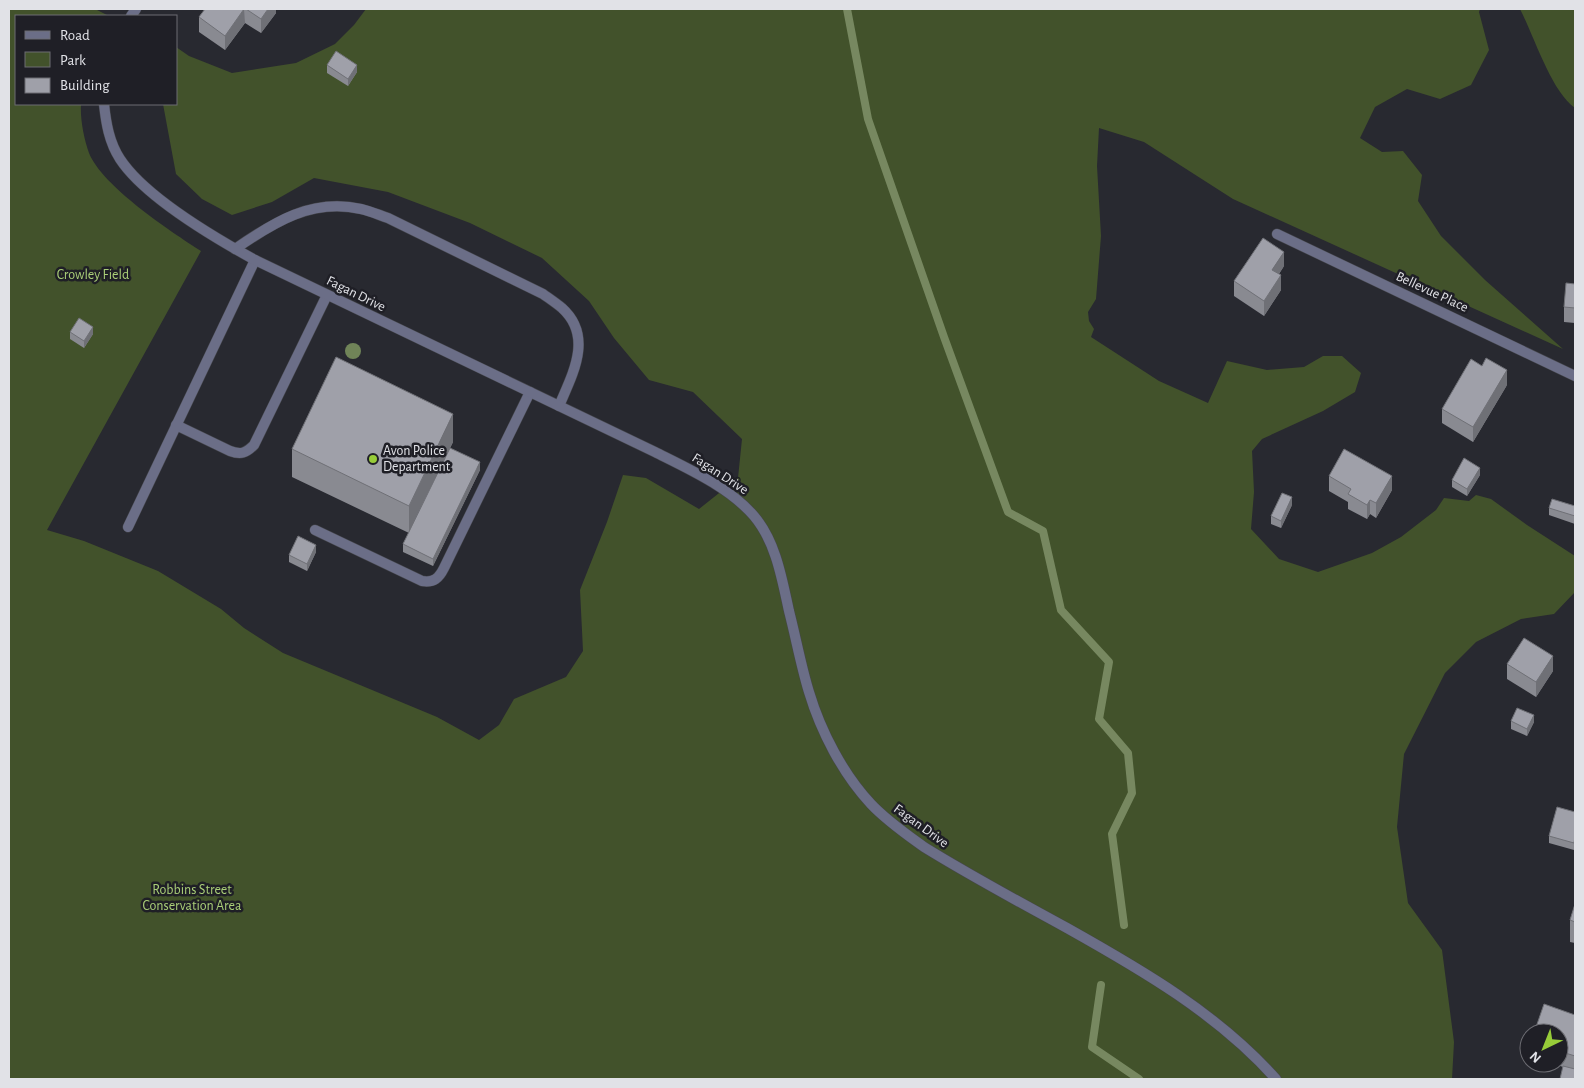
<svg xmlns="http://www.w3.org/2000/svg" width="1584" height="1088" font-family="'Alegreya Sans',sans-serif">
	<rect width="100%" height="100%" fill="#282930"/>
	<g fill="#42522b">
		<path d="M9,9H95L107,15L16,16V104H81C80,119 84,139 89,153C102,186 170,231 201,251L47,530L84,541L158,571L221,609L244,628L283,653L437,717L479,740L499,725L514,699L566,677L583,651L580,590L607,522L623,475L646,478L699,509L738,478L742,439L693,392L649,380L614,338L589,301L542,258L470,223L388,192L314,178L272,202L232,215L202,199L176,174L163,104H176V47L189,56L232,73L296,63L335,44L354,25L366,9H1480L1479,12L1489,50L1471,85L1440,99L1407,89L1375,107L1360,138L1382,152L1403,151L1422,175L1418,201L1441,236L1485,280L1563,349L1233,199L1144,142L1099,128L1097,166L1101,236L1096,299L1088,312L1089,321L1094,329L1091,337L1159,381L1208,403L1227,361L1267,370L1304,367L1323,356H1342L1361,373L1355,392L1323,411L1262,439L1252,451L1254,492L1251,529L1279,559L1318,572L1372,553L1401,537L1436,510L1444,498L1469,501L1476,495L1491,499L1527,525L1575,556V592L1554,614L1521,619L1476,642L1445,673L1404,754L1397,827L1408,903L1442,950L1454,1042L1452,1079H9Z"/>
		<path d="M1520,9H1575V108C1551,91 1534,36 1520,9Z"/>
	</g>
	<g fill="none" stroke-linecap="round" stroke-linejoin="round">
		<g stroke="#778860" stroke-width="8">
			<path d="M847,9L868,119L944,337L1008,512L1043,531L1061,610L1109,662L1099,719L1128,753L1132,793L1112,834L1124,925"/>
			<path d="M1101,985L1092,1047L1139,1079"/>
		</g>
		<g stroke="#46474d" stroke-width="11">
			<g id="service">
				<path d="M235,249C274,222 312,198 361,209C370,211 379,215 388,218L543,294C550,299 556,303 562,308C594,337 572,375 559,406"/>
				<path d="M176,425L230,451C241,455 246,453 254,445L327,295"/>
				<path d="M128,527L255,260"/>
				<path d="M315,530L422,581C434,583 439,578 444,568L530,392"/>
			</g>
		</g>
		<g stroke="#46474d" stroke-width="11">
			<g id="minor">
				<path d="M131,16L136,9"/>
				<path d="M104,104C106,123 109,142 120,159C145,197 215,238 255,260L655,452C689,469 729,487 754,516C776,542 782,579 789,611C796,638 801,666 809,692C821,732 843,774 871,804C887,821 906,834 924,847C971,876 1019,902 1067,928C1142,970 1218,1014 1276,1079"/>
				<path d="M1277,234L1575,376"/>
			</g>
		</g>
		<use href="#service" stroke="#6b6e87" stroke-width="10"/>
		<use href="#minor" stroke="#6b6e87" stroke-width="10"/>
	</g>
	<circle fill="#708458" cx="353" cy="351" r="8"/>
	<g fill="#898a91">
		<path d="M205,9H276V13L261,33L245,23L225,50L199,32V17Z"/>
		<path d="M327,65L357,72L348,86L327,73Z"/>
		<path d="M1284,266L1279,274L1281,290L1264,316L1234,296V281Z"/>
		<path d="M1575,284V323L1564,322V307Z"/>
		<path d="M70,332L93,334L84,348L70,339Z"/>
		<path d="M1507,385L1473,442L1442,423V409Z"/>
		<path d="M453,442L450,448L480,470L433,566L403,552V544L409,533L292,477V449Z"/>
		<path d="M1480,475L1467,496L1452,487V480Z"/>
		<path d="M1329,476L1392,490L1376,518L1370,514L1367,519L1348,509V502L1329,491Z"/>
		<path d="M1292,505L1281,528L1271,524V516Z"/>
		<path d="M1575,506V524L1549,515V508Z"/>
		<path d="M316,552L307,571L289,562V555Z"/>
		<path d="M1507,664L1553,671L1536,697L1507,679Z"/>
		<path d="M1511,721L1534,722L1527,736L1511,729Z"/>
		<path d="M1575,812L1574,850L1549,843V836Z"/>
		<path d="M1575,904V943L1570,942V920Z"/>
		<path d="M1575,1015V1079L1563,1067L1552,1063H1559V1033Z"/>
	</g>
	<g fill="#6f7076">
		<path d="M244,9L245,23L225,50V36Z"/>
		<path d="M268,9H276V13L261,33V19Z"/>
		<path d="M357,65V72L348,86V79Z"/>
		<path d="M1284,252V266L1272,284V270Z"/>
		<path d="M1281,275V290L1264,316V301Z"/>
		<path d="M93,327V334L84,348V341Z"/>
		<path d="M1507,370V385L1473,442V427Z"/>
		<path d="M453,414V442L409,534V506Z"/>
		<path d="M480,462V470L433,566V559Z"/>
		<path d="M1480,468V475L1467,496V489Z"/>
		<path d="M1392,476V490L1376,518V503Z"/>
		<path d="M1292,497V505L1281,528V521Z"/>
		<path d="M1370,500V514L1367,519V505Z"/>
		<path d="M316,545V552L307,571V564Z"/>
		<path d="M1553,656V671L1536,697V682Z"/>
		<path d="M1534,715V722L1527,736V729Z"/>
		<path d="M1575,837V844L1574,850V843Z"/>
	</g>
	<g fill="#9fa0a9" stroke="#6f7076">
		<path d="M205,9H244L225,36L199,17Z"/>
		<path d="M246,9H268L261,19Z"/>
		<path d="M336,51L357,65L348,79L327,65Z"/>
		<path d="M1263,238L1284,252L1272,270L1281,275L1264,301L1234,281Z"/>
		<path d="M1566,283L1575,284V308L1564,307Z"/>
		<path d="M79,318L93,327L84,341L70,332Z"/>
		<path d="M336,357L453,414L409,506L292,449Z"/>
		<path d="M1486,358L1507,370L1473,427L1442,409L1471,359L1482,366Z"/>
		<path d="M450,448L480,462L433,559L403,544Z"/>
		<path d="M1344,449L1392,476L1376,503L1370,500L1367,505L1348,494L1351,489L1329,476Z"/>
		<path d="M1464,458L1480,468L1467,489L1452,480Z"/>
		<path d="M1282,493L1292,497L1281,521L1271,516Z"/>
		<path d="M1552,499L1575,506V516L1549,508Z"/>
		<path d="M298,536L316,545L307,564L289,555Z"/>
		<path d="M1524,638L1553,656L1536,682L1507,664Z"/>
		<path d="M1517,708L1534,715L1527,729L1511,721Z"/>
		<path d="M1557,807L1575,812V837L1574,843L1549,836Z"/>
		<path d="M1575,904V922L1570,920Z"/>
		<path d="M1544,1004L1575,1015V1056L1559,1051V1033H1534Z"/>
		<path d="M1563,1066L1575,1069V1079H1560Z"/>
	</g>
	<circle fill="#97cc39" stroke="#1f1f26" stroke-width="2" cx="373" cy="459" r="5"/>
	<g text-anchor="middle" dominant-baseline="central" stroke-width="5" stroke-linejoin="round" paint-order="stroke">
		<g font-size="14" fill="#aacf78" stroke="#1f1f26">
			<text x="93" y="275">Crowley Field</text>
			<text x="192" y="890">Robbins Street<tspan x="192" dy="16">Conservation Area</tspan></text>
		</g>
		<g font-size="14" fill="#e1e2e7" stroke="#1f1f26">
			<text transform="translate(1432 292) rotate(25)">Bellevue Place</text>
			<text transform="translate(356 294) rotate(26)">Fagan Drive</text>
			<text transform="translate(720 474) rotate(33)">Fagan Drive</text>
			<text transform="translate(921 826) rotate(36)">Fagan Drive</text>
		</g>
		<g font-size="14" fill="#e1e2e7" stroke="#1f1f26" text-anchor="start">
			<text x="383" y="451">Avon Police<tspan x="383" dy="16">Department</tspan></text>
		</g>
	</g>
	<rect width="1584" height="1088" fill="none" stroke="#e1e2e7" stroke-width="20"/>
	<rect x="15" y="15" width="162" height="90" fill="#1f1f26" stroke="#6d6d73"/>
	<rect x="25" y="31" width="25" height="8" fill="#6b6e87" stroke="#6d6d73"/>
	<text x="60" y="40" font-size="15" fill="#e1e2e7">Road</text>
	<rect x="25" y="52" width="25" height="15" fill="#42522b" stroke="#6d6d73"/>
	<text x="60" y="65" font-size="15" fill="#e1e2e7">Park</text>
	<rect x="25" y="78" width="25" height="15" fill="#9fa0a9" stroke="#6d6d73"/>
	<text x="60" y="90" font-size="15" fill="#e1e2e7">Building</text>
	<g transform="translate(1544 1048) rotate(223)"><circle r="24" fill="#1f1f26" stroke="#6d6d73"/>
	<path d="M0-4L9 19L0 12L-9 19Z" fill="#97cc39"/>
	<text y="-8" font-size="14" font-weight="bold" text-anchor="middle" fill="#e1e2e7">N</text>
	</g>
</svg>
